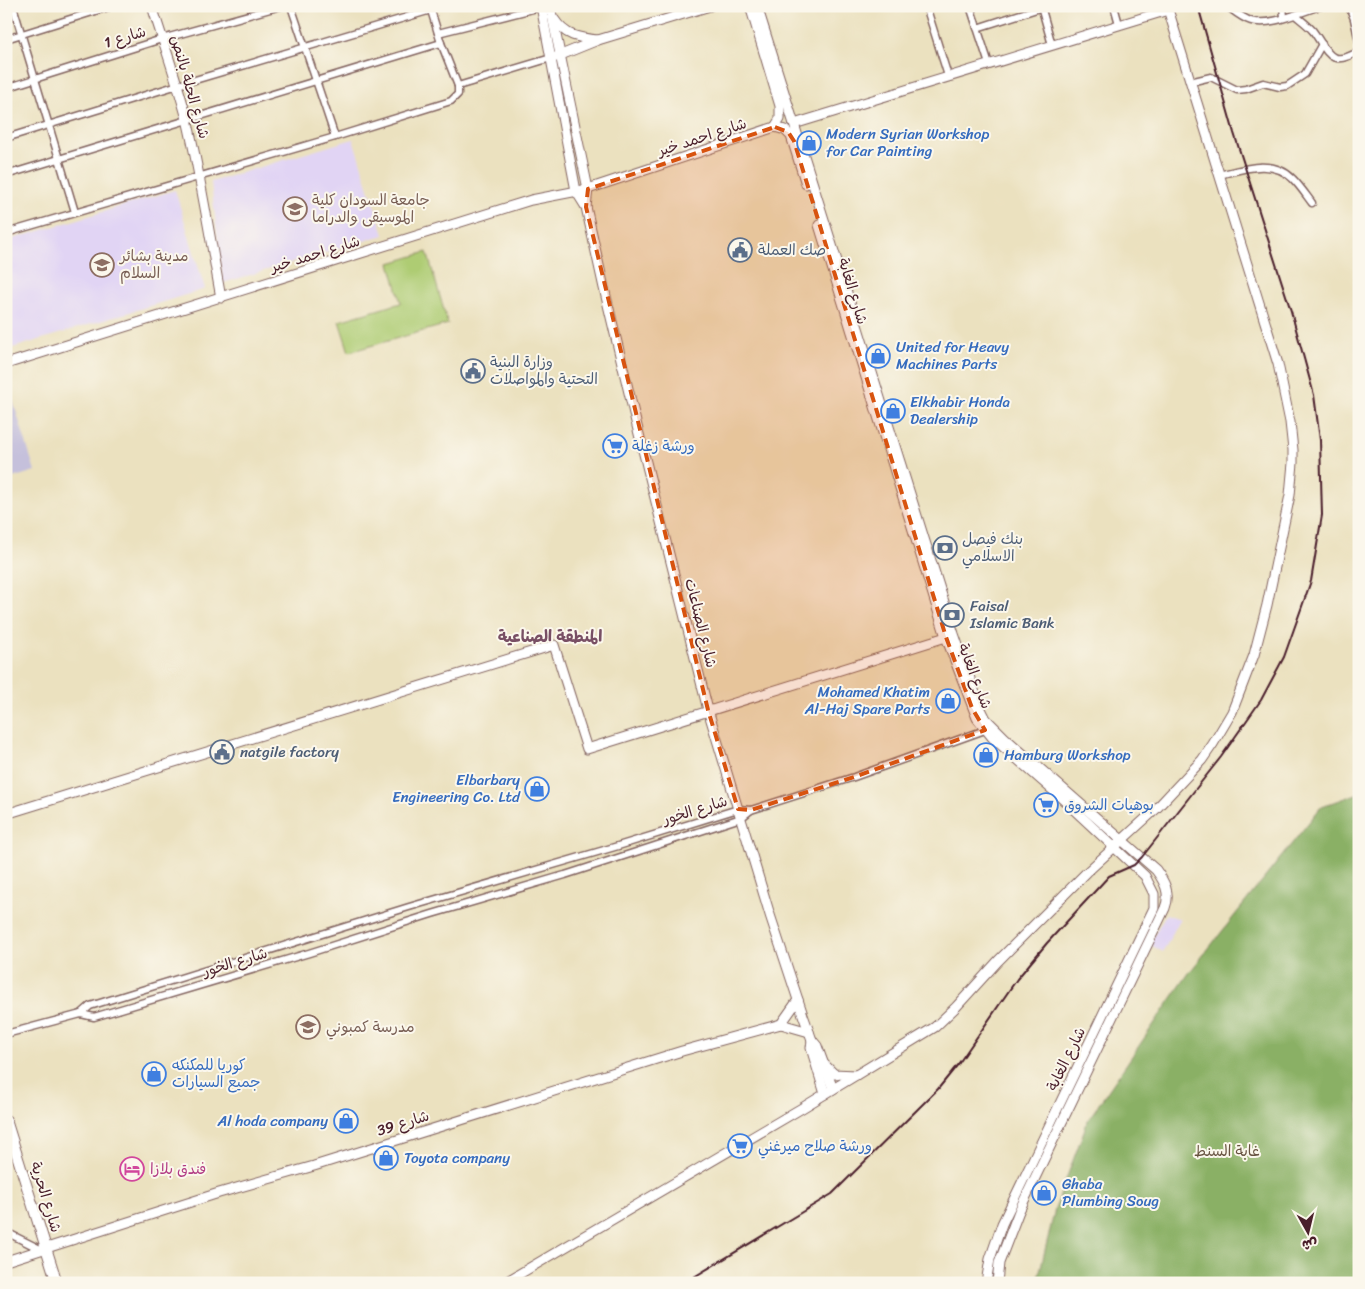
<svg xmlns="http://www.w3.org/2000/svg" width="1365" height="1289" font-family="Sriracha,'Playpen Sans Arabic',sans-serif">
	<rect width="100%" height="100%" fill="#fbf7ec"/>
	<filter id="ink" filterUnits="userSpaceOnUse"><feTurbulence type="fractalNoise" baseFrequency=".02" numOctaves="2"/><feDisplacementMap in="SourceGraphic" scale="10" xChannelSelector="R" yChannelSelector="G"/><feConvolveMatrix kernelMatrix="1 2 1 2 8 2 1 2 1" color-interpolation-filters="sRGB"/></filter>
	<filter id="wash" filterUnits="userSpaceOnUse"><feTurbulence type="fractalNoise" baseFrequency=".0096" numOctaves="4" result="noise"/><feDisplacementMap in="SourceGraphic" scale="20" xChannelSelector="R" yChannelSelector="G"/><feGaussianBlur stdDeviation="1.12" result="paint"/><feColorMatrix in="noise" values="0 0 0 0 0 0 0 0 0 0 0 0 0 0 0 0 0 1.4 0 .05"/><feComposite in="paint" operator="in"/></filter>
	<g filter="url(#wash)">
		<rect width="100%" height="100%" fill="#ebe1bf"/>
		<g fill="#e1d4f4">
			<path d="M353,139L384,235L223,283L211,182Z"/>
			<path d="M175,190L205,289L6,350V241Z"/>
			<path d="M1166,914L1180,919L1163,952L1149,944Z"/>
		</g>
		<path fill="#c5c0db" d="M6,379L35,471L6,480Z"/>
		<path fill="#aecc73" stroke="#7c764f" d="M427,252L448,324L349,352L339,321L401,303L390,263Z"/>
		<path fill="#8ab065" stroke="#6a6848" d="M1359,793V1283H1037L1055,1209L1088,1120L1189,973L1321,807Z"/>
	</g>
	<g filter="url(#ink)">
		<g fill="none" stroke-linecap="round" stroke-linejoin="round">
			<g stroke="#82635f" stroke-width="9">
				<g id="street">
					<path d="M13,6L75,212"/>
					<path d="M291,6L335,137"/>
					<path d="M926,6L948,76"/>
					<path d="M970,6L989,64"/>
					<path d="M1041,6L1052,45"/>
					<path d="M1114,6L1119,24"/>
					<path d="M1227,6C1235,12 1242,18 1251,21C1271,27 1302,11 1321,6"/>
					<path d="M1283,6L1284,17"/>
					<path d="M1349,6L1354,19L1359,42"/>
					<path d="M430,7L441,43L458,86"/>
					<path d="M1295,15C1301,20 1308,25 1313,31C1328,51 1329,69 1359,51"/>
					<path d="M977,28L1046,6"/>
					<path d="M438,33L541,7"/>
					<path d="M6,39L112,6"/>
					<path d="M1190,82L1211,77L1237,90L1246,89L1263,83L1280,87L1287,86L1305,74L1322,44"/>
					<path d="M6,88L162,39L281,6"/>
					<path d="M6,138L178,85L431,10"/>
					<path d="M6,175L441,43"/>
					<path d="M1219,175C1243,169 1273,158 1293,179C1300,186 1306,195 1312,203"/>
					<path d="M6,233L335,137L451,101L458,94V86L551,58"/>
					<path d="M81,1014L94,1017L309,953L432,914L565,875L741,818L751,810"/>
					<path d="M6,1034L81,1014L90,1006L409,907L618,846L738,809L751,810L854,777L985,730"/>
					<path d="M6,1145H8"/>
					<path d="M6,1232L42,1250"/>
				</g>
			</g>
			<g stroke="#82635f" stroke-width="11">
				<g id="secondary">
					<path d="M152,6C164,44 177,81 187,119C201,178 210,238 221,298"/>
					<path d="M541,6L576,191L586,207"/>
					<path d="M550,6L588,189L586,207L604,288L636,422L708,710L770,915L803,1015L812,1040L817,1046L833,1089"/>
					<path d="M750,6L780,106V119L775,127"/>
					<path d="M757,6L954,634L980,707L986,719L1005,738L1156,870C1164,881 1171,893 1165,908L1019,1211L999,1263L997,1283"/>
					<path d="M554,19C565,36 578,38 598,40"/>
					<path d="M556,57L598,40L710,6"/>
					<path d="M794,124L1168,10"/>
					<path d="M775,127L785,130L791,136L806,184"/>
					<path d="M819,225L946,637L977,718L992,737L1055,792L1145,876L1154,894V908L1002,1224L990,1259L986,1283"/>
					<path d="M6,364L531,200L588,189L775,127"/>
					<path d="M6,814L554,645L587,749L946,637"/>
					<path d="M781,1024L798,1000"/>
					<path d="M812,1040L811,1048L825,1094"/>
					<path d="M825,1065L834,1074L856,1075"/>
					<path d="M6,1261L219,1193L314,1166L682,1051L781,1024L809,1032"/>
					<path d="M504,1283L802,1108L935,1027L956,1007L998,961L1087,872L1156,809L1202,760L1213,744L1232,712L1254,655L1267,605L1290,495L1293,463V450L1290,422L1278,364L1167,6"/>
				</g>
			</g>
			<g stroke="#82635f" stroke-width="12">
				<path id="primary" d="M6,1120L57,1283"/>
			</g>
			<use href="#street" stroke="#fff" stroke-width="6"/>
			<use href="#secondary" stroke="#fff" stroke-width="9"/>
			<use href="#primary" stroke="#fff" stroke-width="10"/>
			<path stroke="#4a1f2b" stroke-width="2" d="M684,1283L832,1194L938,1089L959,1063L1017,979L1047,943L1109,876L1134,865L1142,857L1221,757L1261,700L1284,657L1311,581L1322,515L1320,440L1314,395L1291,311L1234,133L1198,6"/>
		</g>
	</g>
	<path fill="#d8530f" fill-opacity="0.2" stroke="#d8530f" stroke-width="4" stroke-dasharray="10 6" stroke-linejoin="round" d="M775,127L788,132L794,141L946,637L972,708L985,730L854,777L751,810L738,809L708,710L586,207L588,189Z"/>
	<defs>
		<g id="shop-ring" transform="scale(1.25)"><circle r="9.5" fill="#fbf7ec" stroke="#3f7fe0" stroke-width="1.5"/><path d="M-5-2.5h2.3a2.7 3.5 0 0 1 5.4 0H5L5.5 6h-11ZM-1.5-2.5h3a1.5 2.3 0 0 0-3 0Z" fill="#3f7fe0"/></g>
		<g id="university-ring" transform="scale(1.25)"><circle r="9.5" fill="#fbf7ec" stroke="#8d6e63" stroke-width="1.5"/><path d="M0-5L7-2L0 1L-7-2ZM-4 1L0 2.5L4 1V4Q0 6-4 4Z" fill="#8d6e63"/></g>
		<g id="civic-ring" transform="scale(1.25)"><circle r="9.5" fill="#fbf7ec" stroke="#5c6f8a" stroke-width="1.5"/><path d="M-.6-6.5H3V-4.5H.6V-3L4-1V1h2V6H-6V1h2V-1L-.6-3ZM-1.2 2.5V6h2.4V2.5Z" fill="#5c6f8a"/></g>
		<g id="supermarket-ring" transform="scale(1.25)"><circle r="9.5" fill="#fbf7ec" stroke="#3f7fe0" stroke-width="1.5"/><path d="M-6-5.5h2.5l.6 2H6L4.5 2H-2.5L-4.4-4H-6ZM-1.5 3.2a1.3 1.3 0 1 0 .1 0ZM3 3.2a1.3 1.3 0 1 0 .1 0Z" fill="#3f7fe0"/></g>
		<g id="bank-ring" transform="scale(1.25)"><circle r="9.5" fill="#fbf7ec" stroke="#5c6f8a" stroke-width="1.5"/><path d="M-6-4H6V4H-6ZM0-2.3a2.3 2.3 0 1 0 0 4.6a2.3 2.3 0 1 0 0-4.6Z" fill="#5c6f8a"/></g>
		<g id="school-ring" transform="scale(1.25)"><circle r="9.5" fill="#fbf7ec" stroke="#8d6e63" stroke-width="1.5"/><path d="M0-5L7-2L0 1L-7-2ZM-4 1L0 2.5L4 1V4Q0 6-4 4Z" fill="#8d6e63"/></g>
		<g id="hotel-ring" transform="scale(1.25)"><circle r="9.5" fill="#fbf7ec" stroke="#d1479c" stroke-width="1.5"/><path d="M-6-4.5h1.5V1H6V5H4.5V3h-9V5H-6ZM-4 0a1.8 1.8 0 1 1 3.6 0ZM.5 0V-2.5h3Q6-2.5 6 0Z" fill="#d1479c"/></g>
	</defs>
	<g fill-rule="evenodd">
		<use href="#shop-ring" x="809" y="143"/>
		<use href="#university-ring" x="295" y="209"/>
		<use href="#civic-ring" x="740" y="250"/>
		<use href="#university-ring" x="102" y="265"/>
		<use href="#shop-ring" x="878" y="356"/>
		<use href="#civic-ring" x="473" y="371"/>
		<use href="#shop-ring" x="893" y="411"/>
		<use href="#supermarket-ring" x="615" y="446"/>
		<use href="#bank-ring" x="945" y="548"/>
		<use href="#bank-ring" x="952" y="615"/>
		<use href="#shop-ring" x="948" y="701"/>
		<use href="#civic-ring" x="222" y="752"/>
		<use href="#shop-ring" x="986" y="755"/>
		<use href="#shop-ring" x="537" y="789"/>
		<use href="#supermarket-ring" x="1046" y="805"/>
		<use href="#school-ring" x="308" y="1027"/>
		<use href="#shop-ring" x="154" y="1074"/>
		<use href="#shop-ring" x="346" y="1121"/>
		<use href="#supermarket-ring" x="740" y="1146"/>
		<use href="#shop-ring" x="386" y="1158"/>
		<use href="#hotel-ring" x="132" y="1169"/>
		<use href="#shop-ring" x="1044" y="1193"/>
	</g>
	<g text-anchor="middle" dominant-baseline="central" stroke-width="4" stroke-linejoin="round" paint-order="stroke">
		<g font-size="15" fill="#4a1f2b" stroke="#fbf7ec">
			<text transform="translate(125 37) rotate(-17)">شارع 1</text>
			<text transform="translate(190 87) rotate(74)">شارع الحلة بالنص</text>
			<text transform="translate(702 137) rotate(-18)">شارع احمد خير</text>
			<text transform="translate(315 254) rotate(-17)">شارع احمد خير</text>
			<text transform="translate(853 291) rotate(73)">شارع الغابة</text>
			<text transform="translate(701 623) rotate(76)">شارع الصناعات</text>
			<text transform="translate(975 676) rotate(69)">شارع الغابة</text>
			<text transform="translate(695 810) rotate(-17)">شارع الخور</text>
			<text transform="translate(235 962) rotate(-17)">شارع الخور</text>
			<text transform="translate(1066 1059) rotate(-64)">شارع الغابة</text>
			<text transform="translate(403 1123) rotate(-17)">شارع 39</text>
			<text transform="translate(46 1197) rotate(73)">شارع الحرية</text>
		</g>
		<g font-size="15" fill="#366cbe" stroke="#fbf7ec" text-anchor="start">
			<text x="826" y="134">Modern Syrian Workshop<tspan x="826" dy="17">for Car Painting</tspan></text>
			<text x="896" y="347">United for Heavy<tspan x="896" dy="17">Machines Parts</tspan></text>
			<text x="910" y="402">Elkhabir Honda<tspan x="910" dy="17">Dealership</tspan></text>
			<text x="632" y="446">ورشة زغلة</text>
			<text x="930" y="692" text-anchor="end">Mohamed Khatim<tspan x="930" dy="17">Al-Haj Spare Parts</tspan></text>
			<text x="1004" y="755">Hamburg Workshop</text>
			<text x="520" y="780" text-anchor="end">Elbarbary<tspan x="520" dy="17">Engineering Co. Ltd</tspan></text>
			<text x="1064" y="805">بوهيات الشروق</text>
			<text x="172" y="1065">كوريا للمكنكه<tspan x="172" dy="17">جميع السيارات</tspan></text>
			<text x="328" y="1121" text-anchor="end">Al hoda company</text>
			<text x="758" y="1146">ورشة صلاح ميرغني</text>
			<text x="404" y="1158">Toyota company</text>
			<text x="1062" y="1184">Ghaba<tspan x="1062" dy="17">Plumbing Soug</tspan></text>
		</g>
		<g font-size="15" fill="#785e54" stroke="#fbf7ec" text-anchor="start">
			<text x="312" y="200">جامعة السودان كلية<tspan x="312" dy="17">الموسيقى والدراما</tspan></text>
			<text x="120" y="256">مدينة بشائر<tspan x="120" dy="17">السلام</tspan></text>
			<text x="326" y="1027">مدرسة كمبوني</text>
		</g>
		<g font-size="15" fill="#4e5e75" stroke="#fbf7ec" text-anchor="start">
			<text x="758" y="250">صك العملة</text>
			<text x="490" y="362">وزارة البنية<tspan x="490" dy="17">التحتية والمواصلات</tspan></text>
			<text x="962" y="539">بنك فيصل<tspan x="962" dy="17">الاسلامي</tspan></text>
			<text x="970" y="606">Faisal<tspan x="970" dy="17">Islamic Bank</tspan></text>
			<text x="240" y="752">natgile factory</text>
		</g>
		<g font-size="15" fill="#685341" stroke="#fbf7ec">
			<text x="1227" y="1151">غابة السنط</text>
		</g>
		<g font-size="15" fill="#b23c85" stroke="#fbf7ec" text-anchor="start">
			<text x="150" y="1169">فندق بلازا</text>
		</g>
		<g font-size="16" font-weight="bold" fill="#784f64" stroke="#fbf7ec">
			<text x="550" y="636">المنطقة الصناعية</text>
		</g>
	</g>
	<rect width="1365" height="1289" fill="none" stroke="#fbf7ec" stroke-width="25"/>
	<g transform="translate(1308 1232) rotate(172)" stroke="#fbf7ec" stroke-width="4" paint-order="stroke">
	<path d="M0-4L9 19L0 12L-9 19Z" fill="#4a1f2b"/>
	<text y="-8" font-size="14" font-weight="bold" text-anchor="middle" fill="#4a1f2b">ش</text>
	</g>
</svg>
